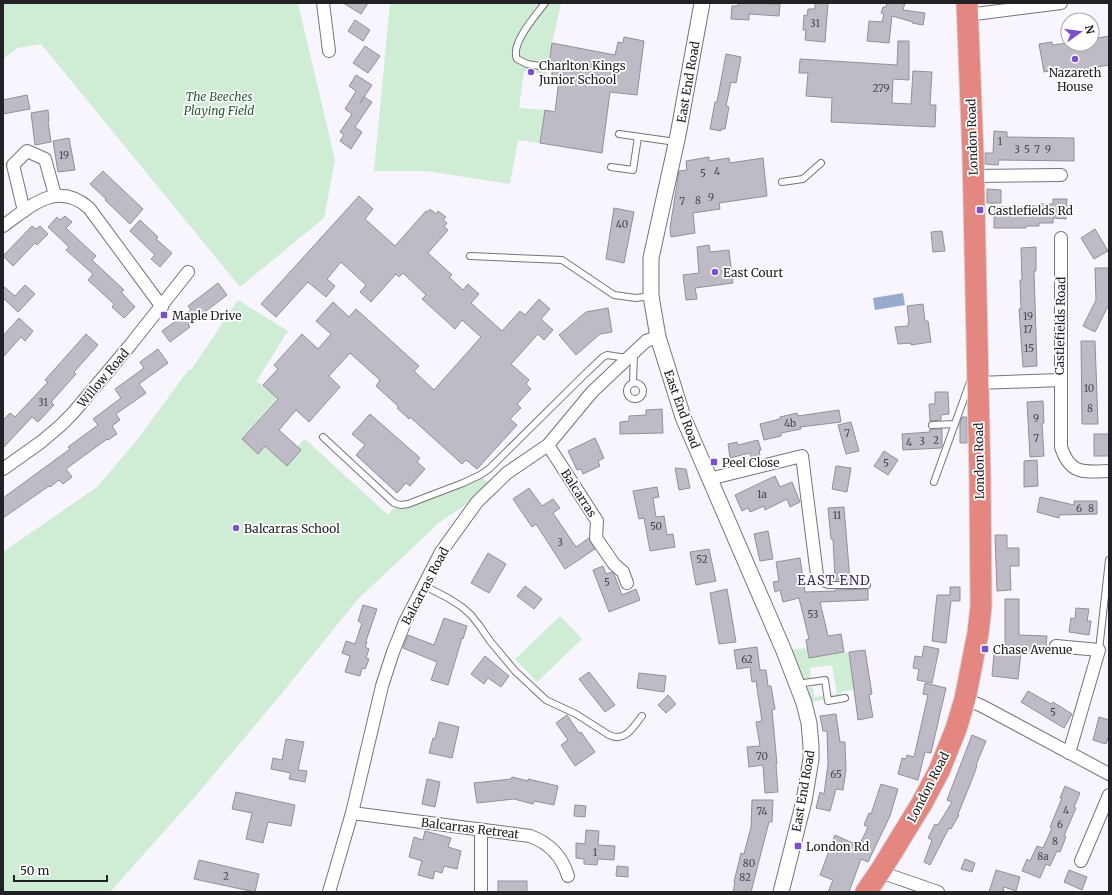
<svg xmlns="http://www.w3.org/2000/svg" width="1112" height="895" font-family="Merriweather,serif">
	<rect width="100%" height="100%" fill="#f8f5ff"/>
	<g fill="#cfecd4">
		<path d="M3,3H298L335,160L324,218L240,287L41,44L18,48L3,59Z"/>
		<path d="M390,3H561L552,43L547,75L524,71L519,108L545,110L540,143L518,140L510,184L426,171H374Z"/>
		<path d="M238,300L288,331L256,382L263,385L277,398L242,439L258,454L265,446L287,465L301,450L297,446L305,439L388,515L397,504L401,505L480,475L489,484L474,499L440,522L358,599L278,698L193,799L110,892H3V552L97,487L137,440L189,369L191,370Z"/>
		<path d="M560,616L582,639L537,682L515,659Z"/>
		<path d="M807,648L809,658L849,652L854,690L841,692V697L804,703L798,689L813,687L814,697L837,694L832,665L810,668L811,679L796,681L784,651Z"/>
	</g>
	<path fill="#98abce" d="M903,293L905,305L875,310L873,298Z"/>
	<g fill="#bebbc6" stroke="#928f9a">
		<path d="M343,3H368L361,14Z"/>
		<path d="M738,3L780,4L779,16L749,14V20L731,19L732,6H738Z"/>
		<path d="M815,3H828L825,42L805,40L806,30H803L804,15L807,16L808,9H815Z"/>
		<path d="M887,3H905L903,10L925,13L923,25L912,23L913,22L892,16L889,43L867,41L869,21L882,22L884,14L881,13L883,7H886Z"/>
		<path d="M355,20L370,30L363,41L348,31Z"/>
		<path d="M1109,36V65L1068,72L1067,68L1044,72L1039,44L1052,42V45L1068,43V44H1092V39Z"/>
		<path d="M624,37L644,41L637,95L610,92L602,153L540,143L545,110L555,112L559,79L552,78V67H550L549,64L552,43L615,55L618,42L623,43Z"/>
		<path d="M898,41H909V80L893,79L892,103L911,104L913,71L932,72L930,105H936L935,127L831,122L832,98L806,96L808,73H799L800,59L897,65Z"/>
		<path d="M365,46L380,56L368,73L353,63Z"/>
		<path d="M726,54L741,57L736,83L731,82L726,106L729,107L725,129H721V131L710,129L715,102H717Z"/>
		<path d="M356,75L372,85L360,103L364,97L372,102L355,127L362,132L351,149L340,141L344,135L340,132L352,114L345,109L356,91L349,86Z"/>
		<path d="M27,95L30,109L3,114V100Z"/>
		<path d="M48,110L49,121H48L51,142L35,145L31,113Z"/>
		<path d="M994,131L1007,132V137L1074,138V161L999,160L998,165L985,164V153H993Z"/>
		<path d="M69,138L75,170L58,172L53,141Z"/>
		<path d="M709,157V161L729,158L730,163L763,158L767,196L719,203L720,209L693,213L695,233L671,237L670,228L679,171L687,170L686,161Z"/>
		<path d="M103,171L143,209L130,224L105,200L106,199L90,184Z"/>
		<path d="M987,189L1001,190V203H987Z"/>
		<path d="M359,196L373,209L365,219L395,246L426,211L428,212L430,209L436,214L438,211L446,217L443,220L447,223L444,227L448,230L428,253L452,275L449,277L463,290L468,284L479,294L471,303L502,331L520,311L525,315L539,299L550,309L541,319L553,330L544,340L538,334L511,364L529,380L526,384L531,389L517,404L521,408L510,419L517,425L477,469L466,460L462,464L410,417L409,419L397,408L399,407L376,386L380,380L350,353L329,376L340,387L309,422L296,410L279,430L301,450L287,466L265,446L258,454L242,439L278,399L263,385L278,369L274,365L302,334L318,349L331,334L316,321L333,302L349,317L356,309L419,366L414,371L434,390L481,337L462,320L455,329L422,299L426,295L403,273L399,277L396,274L371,302L360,292L366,285L341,262L327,279L335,286L326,297L308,282L276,317L261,304Z"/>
		<path d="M1053,199H1067L1066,219L1053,218V223H1039V226H1026V228H994V207H1025V206H1039V204H1053Z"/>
		<path d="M614,208L634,212L624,263L606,259Z"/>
		<path d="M65,216L72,222L66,228L96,256L92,260L124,290L121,292L135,307L124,318L112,307L114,304L88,280L93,274L66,250L69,247L48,227L57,217L60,220Z"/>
		<path d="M140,220L158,237L156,239L172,253L160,267L151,259L155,255L130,231Z"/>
		<path d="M32,226L36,229L40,226L48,234L37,245L35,243L13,266L3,256Z"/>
		<path d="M1095,229L1108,251L1094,259L1081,238Z"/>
		<path d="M942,231L945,251L933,252L931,232Z"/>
		<path d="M709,245L710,252L729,250L733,283L695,288L697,299L686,300L683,275L699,273L697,247Z"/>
		<path d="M1036,247V271H1034L1037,366L1023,367L1019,309H1021L1020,280H1022L1021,248Z"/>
		<path d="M1095,268H1109V304L1095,332L1083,326L1096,300Z"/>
		<path d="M218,283L227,295L188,325L190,327L170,342L162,331L191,310L188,306Z"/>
		<path d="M25,285L35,294L18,312L3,298V286L15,296Z"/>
		<path d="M923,304L925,321H928L931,342L911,345V343L898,344L895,327L908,326V323H909L907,306Z"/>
		<path d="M608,308L612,332L600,334L576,355L559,335L586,312Z"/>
		<path d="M19,318L33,331L25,341L21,337L3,357V336Z"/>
		<path d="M86,334L98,345L74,372L76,374L51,402L54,405L38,422L32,417L3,448V420L10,413L15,417L48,382L45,380Z"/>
		<path d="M1081,341H1095L1098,424H1082Z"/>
		<path d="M158,349L168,363L139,384L146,393L116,414L120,420L112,426L117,434L108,440L107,439L66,469L72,477L63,484L59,480L50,487L49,486L3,518V498L70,449L68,447L98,425L93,419L121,398L115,389L144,368L140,362Z"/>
		<path d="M935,392H948L949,414L941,415V420L930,421L929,404H935Z"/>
		<path d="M1043,401L1044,423H1042L1044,456L1030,457L1027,402Z"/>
		<path d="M662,409L663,433L620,434V422L629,421V416L646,415V410Z"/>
		<path d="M839,410L841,422L800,427L801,429L781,433V436L764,440L760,424L780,419V417L797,413L798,416Z"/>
		<path d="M370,414L420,458L417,462L425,469L410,486L406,483L397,493L356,455L365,445L352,434Z"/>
		<path d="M962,417H967V443H960V423Z"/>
		<path d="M851,422L859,451L846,454L838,425Z"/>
		<path d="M930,429H942V445L941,448L903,450L902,434L930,432Z"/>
		<rect x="1094" y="434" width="15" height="22"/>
		<path d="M595,438L604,458L598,461L600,466L583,474L581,469L577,470L568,451Z"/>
		<path d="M758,440L761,450H759L760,455L751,457L750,453L730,458L728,444L737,442L738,445Z"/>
		<path d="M884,451L898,460L888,475L874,466Z"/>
		<path d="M1037,460L1038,486L1024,487V461Z"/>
		<path d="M836,466L851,468L847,492L832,489Z"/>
		<path d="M675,468L686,469L690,488L679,490Z"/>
		<path d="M775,476L780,487L792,482L800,502L790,507L787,499L765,510L764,506L750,512L748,508L742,511L735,495Z"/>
		<path d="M657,487L659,497L653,498L656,517L664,516L667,535L673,534L675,547L650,551L644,518L639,519L633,491Z"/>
		<path d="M529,488L542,506L553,499L560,508L553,513L576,547L589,538L595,549L565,569L536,524L532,527L513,499Z"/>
		<path d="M1040,497L1074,505V501H1097V514L1059,515V518L1037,512Z"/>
		<path d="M844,507L850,580H835L833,539H831L828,508Z"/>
		<path d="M768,531L773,559L760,561L754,534Z"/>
		<path d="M995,535H1007V548H1019V566H1010L1011,590L997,591Z"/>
		<path d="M709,549L716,581L696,585L690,552Z"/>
		<path d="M488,553L506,564L489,593L471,583Z"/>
		<path d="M800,558L805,592L835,591V590L868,589V600L820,602L828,636L841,634L844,652L809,658L806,640L809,639L799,598L783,602L780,590L775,592L773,582L779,581L776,562Z"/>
		<path d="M603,566L606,574L612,572L614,574L622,595L636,589L640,600L609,612L593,570Z"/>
		<path d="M525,586L542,599L534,609L517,596Z"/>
		<path d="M950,587H960V601H951L946,643L932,641L937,595H950Z"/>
		<path d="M727,589L736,642L719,644L710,593Z"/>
		<path d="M1005,599H1019V635L1047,636L1045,654L1021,653L1018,679L992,676L994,654L1005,655Z"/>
		<path d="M363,605L377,609L366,641L367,642L365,647L369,649L366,658L369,659L365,669L362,668L360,676L345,672L350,656L342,653L346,641L355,644L362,623L358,621Z"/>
		<path d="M1076,608L1089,609L1087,621H1091L1089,635L1069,632L1071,618L1075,619Z"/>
		<path d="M444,618L467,626L463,639L462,638L448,685L431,680L437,662L403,648L408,635L434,645Z"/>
		<path d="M924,646L939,649L932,683L917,680L919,669L913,668L915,656L922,657Z"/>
		<path d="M757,647L760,670H766L768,686H771L775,709L772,710L777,764H776L778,792L765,793L763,765L749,767L747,747L760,746L756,722L762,721L756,681L752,682L750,667L737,669L734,650Z"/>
		<path d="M865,650L872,694L869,695L873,717L858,720L849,652Z"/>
		<path d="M485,656L509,676L501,687L488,678L484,684L471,674Z"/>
		<path d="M589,672L615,705L605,712L579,679Z"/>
		<path d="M639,673L666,676L664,692L637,688Z"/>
		<path d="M925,683L946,688L931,753L925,752L918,780L898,774L902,758L906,759L907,755L914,757L928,695L923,694Z"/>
		<path d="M1028,691L1051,704L1053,702L1072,714L1064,728L1021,702Z"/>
		<path d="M668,695L676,704L666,713L658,705Z"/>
		<path d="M836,714L840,742H845L846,770L843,790L836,789L830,811L816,808L820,792L824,794L828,764L827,731H823L820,716Z"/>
		<path d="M567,715L579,733L581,732L595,752L575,766L561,745L568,740L556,723Z"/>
		<path d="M1099,717L1109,720V735L1106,744L1093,740Z"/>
		<path d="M439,722L459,727L452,758L429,753L433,738L435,739Z"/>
		<path d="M972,735L986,741L976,765L977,766L971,782L958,814L959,815L951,829L949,828L930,865L924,862L932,840L928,838L935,824L938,825L952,802L947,800Z"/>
		<path d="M286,739L304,742L298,770L307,771L305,782L289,779L291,773L271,769L273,758L282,760Z"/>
		<path d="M512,777L528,781V779L558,786L554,805L534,801L533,804L514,799L477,803L474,783L511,779Z"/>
		<path d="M427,779L440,782L435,807L422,804Z"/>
		<path d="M881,784L898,789L890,816L868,862L861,859L849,892H828L833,880L820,875L835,835L859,846L868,827L864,825L869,813L871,814Z"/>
		<path d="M1065,786L1080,793L1074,807L1076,808L1064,836L1066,837L1060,852L1057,851L1050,866L1046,864L1040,878L1022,871L1027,859L1030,861L1037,846L1043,848L1052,828L1050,827L1062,798H1060Z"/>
		<path d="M236,792L295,805L291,826L268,822L263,843L246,839L252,813L232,809Z"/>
		<path d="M752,800H773L772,822H769L751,892H733L735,882H734L741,853L744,854L751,827Z"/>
		<path d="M575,805L586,806L585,817L574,816Z"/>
		<path d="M586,830L599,831L598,845L615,846L614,860L598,859L597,865L584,864V859L576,858V843L585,844Z"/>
		<path d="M425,831L451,838L448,847L461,851L457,869L444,866L442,873L435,871L433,879L418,875L422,861L409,857L414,837L423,840Z"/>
		<path d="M965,859L975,863L972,872L961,869Z"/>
		<path d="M199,860L259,874L255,892L194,879Z"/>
		<path d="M617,866L628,867V877L616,876Z"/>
		<path d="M996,870L1020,877L1016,891L1004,887L1003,892H989Z"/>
		<path d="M1069,870L1087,877L1082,890L1064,882Z"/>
		<rect x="498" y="881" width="29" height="11"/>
	</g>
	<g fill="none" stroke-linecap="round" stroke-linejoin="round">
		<g stroke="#76737d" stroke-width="8">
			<g id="service">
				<path d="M545,3C536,15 510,44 517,59L527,64L546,67"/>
				<path d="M619,134L676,142"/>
				<path d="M611,167L633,170L638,137"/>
				<path d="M782,182L803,179L821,163"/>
				<path d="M470,256L562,260L614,295L636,298L651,296"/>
				<path d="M633,382L634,354"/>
				<circle cx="635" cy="391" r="8"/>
				<path d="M932,425L955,424"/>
				<path d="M323,437L394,503L401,505L408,504L463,483L480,475L489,469L582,377L603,357L607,355L627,358"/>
				<path d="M934,482L970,382"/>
				<path d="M817,575L822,583L828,585H867"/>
				<path d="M423,585L448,598L462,607L471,615L479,625L490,641L515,671L546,700L576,714L609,735C625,743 633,727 642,716"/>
				<path d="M1099,650L1109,560"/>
				<path d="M797,684L825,680L828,701L845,698"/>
			</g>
		</g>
		<g stroke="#76737d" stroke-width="14">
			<g id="minor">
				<path d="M323,3L329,51"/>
				<path d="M967,15L1061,3"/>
				<path d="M974,176L1061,175"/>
				<path d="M24,211L13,165L27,151L45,159L55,195"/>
				<path d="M3,226C31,206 57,180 89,208L162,307"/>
				<path d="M1061,238V447C1070,475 1084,472 1109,471"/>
				<path d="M978,383L1061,380"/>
				<path d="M548,445L597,521L596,538L614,564L623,572L627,583"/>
				<path d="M3,469L41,442L60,426L73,413L131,344L188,272"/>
				<path d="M709,479L802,456L817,575"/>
				<path d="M1056,646L1099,650L1069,753"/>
				<path d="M965,699L982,706L1109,774"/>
				<path d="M352,813L530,836C549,843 562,856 568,876"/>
				<path d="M481,830V892"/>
				<path d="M1081,861L1109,795"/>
				<path d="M880,872L938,892"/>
				<path d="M329,892L352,813L382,686L393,652L405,622L441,552L477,502L507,473L548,445L592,392L646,341L658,337"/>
			</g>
		</g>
		<g stroke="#76737d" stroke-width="17">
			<path id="tertiary" d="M702,3L678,135L651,258V296L658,337L683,417L784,651L804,703L809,723L811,746V759L804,801L781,892"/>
		</g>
		<g stroke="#d3d3d3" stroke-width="23">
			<path id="trunk" d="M866,892L881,870L922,803L939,771L956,729L965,699L978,633L981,607L980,478L973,155L967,3"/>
		</g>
		<use href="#service" stroke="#fff" stroke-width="6"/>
		<use href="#minor" stroke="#fff" stroke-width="12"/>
		<use href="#tertiary" stroke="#fff" stroke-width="15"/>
		<use href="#trunk" stroke="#e48780" stroke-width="21"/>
	</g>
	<g fill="#7c50c9" stroke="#fff" stroke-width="1.5">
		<circle cx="1075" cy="59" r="4"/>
		<circle cx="531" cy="72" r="4"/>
		<rect x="976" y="206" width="8" height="8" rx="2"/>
		<circle cx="715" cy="272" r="4"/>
		<rect x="160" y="311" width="8" height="8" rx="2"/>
		<rect x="710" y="458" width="8" height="8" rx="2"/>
		<circle cx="236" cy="528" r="4"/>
		<rect x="981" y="645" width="8" height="8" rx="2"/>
		<rect x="794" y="842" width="8" height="8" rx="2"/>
	</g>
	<g text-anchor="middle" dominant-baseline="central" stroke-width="3.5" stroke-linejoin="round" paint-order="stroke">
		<g font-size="10" fill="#49484d">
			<text x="815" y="23">31</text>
			<text x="881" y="88">279</text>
			<text x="1000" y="141">1</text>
			<text x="1017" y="149">3</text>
			<text x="1027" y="149">5</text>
			<text x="1037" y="149">7</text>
			<text x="1048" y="149">9</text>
			<text x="64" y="155">19</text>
			<text x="717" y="171">4</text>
			<text x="703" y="173">5</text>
			<text x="711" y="197">9</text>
			<text x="698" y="200">8</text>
			<text x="682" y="201">7</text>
			<text x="622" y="224">40</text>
			<text x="1028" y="316">19</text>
			<text x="1028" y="329">17</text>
			<text x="1029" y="348">15</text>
			<text x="1089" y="388">10</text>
			<text x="43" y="402">31</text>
			<text x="1090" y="408">8</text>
			<text x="1036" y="418">9</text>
			<text x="790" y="423">4b</text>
			<text x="847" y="433">7</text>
			<text x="1036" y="438">7</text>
			<text x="936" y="440">2</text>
			<text x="922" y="441">3</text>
			<text x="909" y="442">4</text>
			<text x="886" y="463">5</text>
			<text x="762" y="494">1a</text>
			<text x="1079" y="508">6</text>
			<text x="1091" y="508">8</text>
			<text x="837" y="515">11</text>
			<text x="656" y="526">50</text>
			<text x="560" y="542">3</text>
			<text x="702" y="559">52</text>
			<text x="607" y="582">5</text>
			<text x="813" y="614">53</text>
			<text x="747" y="659">62</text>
			<text x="1053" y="712">5</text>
			<text x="762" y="756">70</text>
			<text x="836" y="774">65</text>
			<text x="1066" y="810">4</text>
			<text x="762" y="811">74</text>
			<text x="1060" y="824">6</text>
			<text x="1055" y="841">8</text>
			<text x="595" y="852">1</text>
			<text x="1043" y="856">8a</text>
			<text x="749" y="863">80</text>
			<text x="226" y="876">2</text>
			<text x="745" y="877">82</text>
		</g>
		<g font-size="12" fill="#222125" stroke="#fff" text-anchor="start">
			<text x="539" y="65">Charlton Kings<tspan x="539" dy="14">Junior School</tspan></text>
			<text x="1075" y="72" text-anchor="middle">Nazareth<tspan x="1075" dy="14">House</tspan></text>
			<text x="988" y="210">Castlefields Rd</text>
			<text x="723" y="272">East Court</text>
			<text x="172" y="315">Maple Drive</text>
			<text x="722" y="462">Peel Close</text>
			<text x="244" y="528">Balcarras School</text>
			<text x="993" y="649">Chase Avenue</text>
			<text x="806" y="846">London Rd</text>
		</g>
		<g font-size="12" fill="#222125" stroke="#fff">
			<text transform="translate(688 82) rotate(-80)">East End Road</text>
			<text transform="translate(972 137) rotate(-92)">London Road</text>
			<text transform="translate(1060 326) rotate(-89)">Castlefields Road</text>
			<text transform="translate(103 378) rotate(-50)">Willow Road</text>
			<text transform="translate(682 409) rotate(70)">East End Road</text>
			<text transform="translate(979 461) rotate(-91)">London Road</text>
			<text transform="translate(579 493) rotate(57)">Balcarras</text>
			<text transform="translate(425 586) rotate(-62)">Balcarras Road</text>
			<text transform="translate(928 787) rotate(-63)">London Road</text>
			<text transform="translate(803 791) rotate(-80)">East End Road</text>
			<text transform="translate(470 828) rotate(7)">Balcarras Retreat</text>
		</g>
		<g font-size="12" font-style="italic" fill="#275c35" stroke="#fff">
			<text x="219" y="96">The Beeches<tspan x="219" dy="14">Playing Field</tspan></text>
		</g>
		<g font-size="13" letter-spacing="1" fill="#3a2560" stroke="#fff">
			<text x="834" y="580">EAST END</text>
		</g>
	</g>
	<rect width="1112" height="895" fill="none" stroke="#222125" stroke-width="8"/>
	<g transform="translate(1080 32) rotate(76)"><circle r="19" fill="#ffffff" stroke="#a7a6a8"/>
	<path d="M0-3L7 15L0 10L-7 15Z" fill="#7c50c9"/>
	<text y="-6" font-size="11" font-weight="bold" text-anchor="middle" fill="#222125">N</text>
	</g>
	<path d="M14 875v6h93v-6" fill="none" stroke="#222125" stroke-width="2"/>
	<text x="20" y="875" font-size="12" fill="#222125" stroke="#ffffff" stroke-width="3" paint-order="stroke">50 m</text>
</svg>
